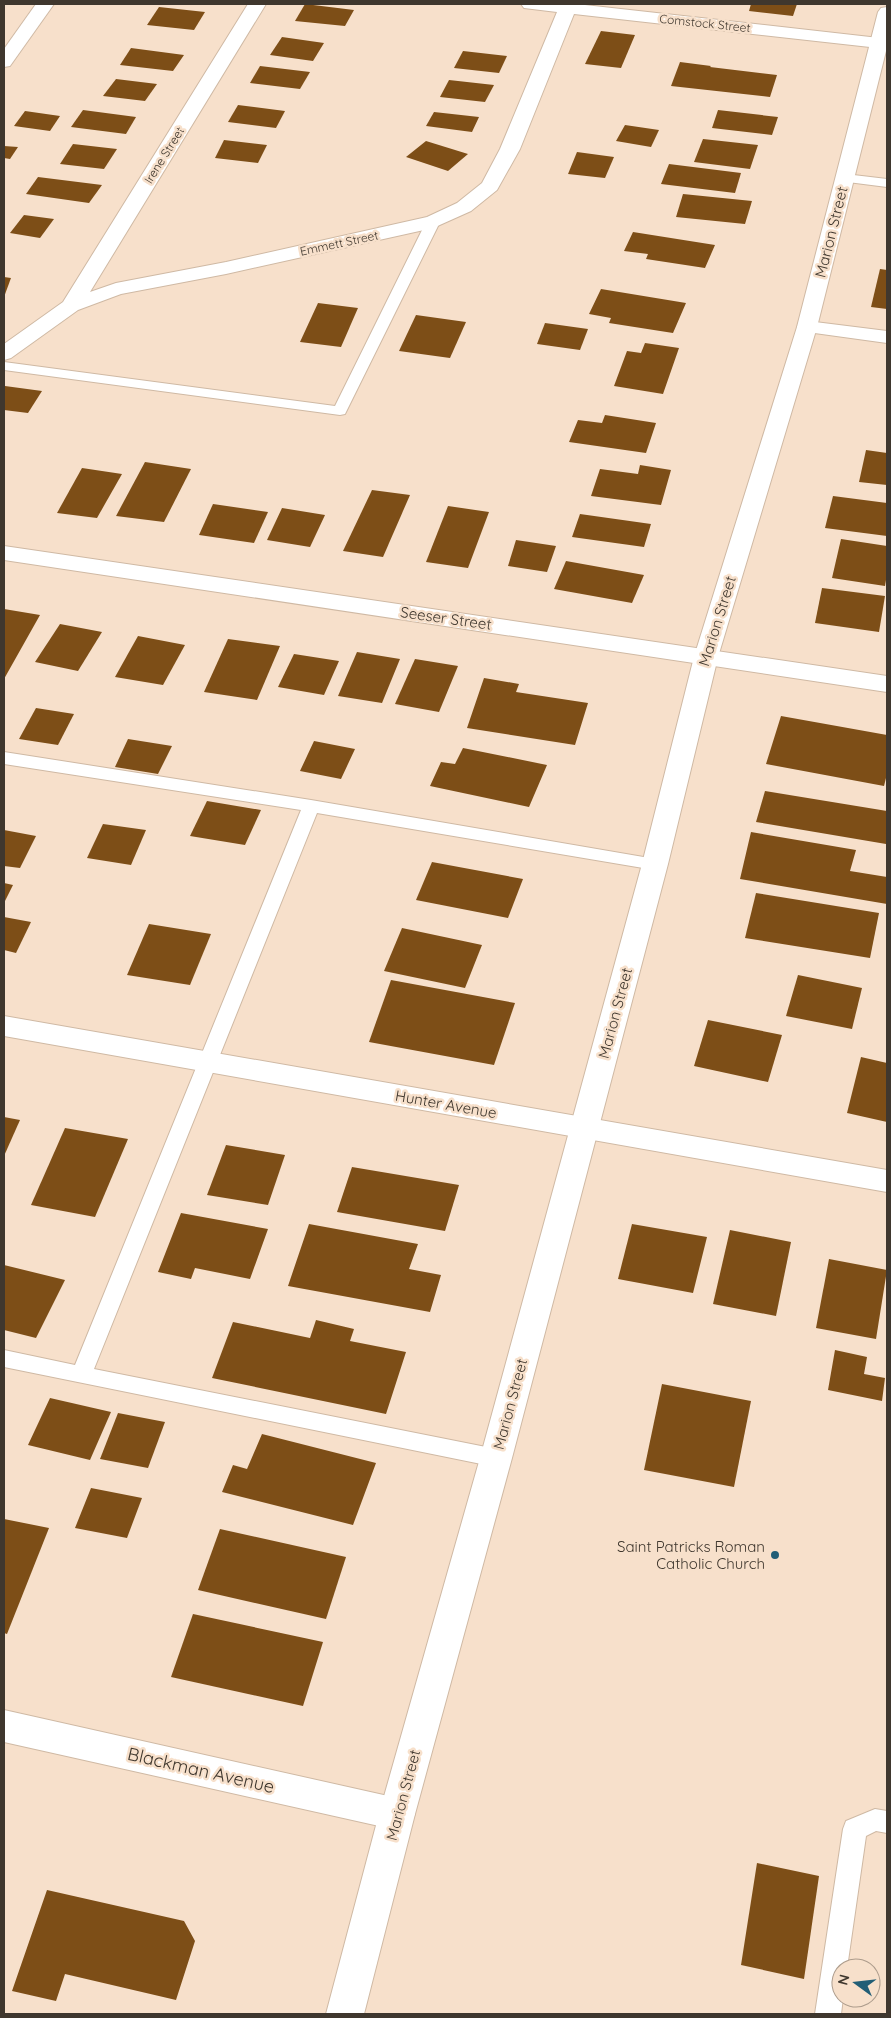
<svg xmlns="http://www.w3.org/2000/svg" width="891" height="2018" font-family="Quicksand,sans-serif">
	<rect width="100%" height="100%" fill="#f7e0cb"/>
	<g fill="#7d4e17">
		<path d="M305,4L354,10L345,26L295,21Z"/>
		<path d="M751,4H797L793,16L749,11Z"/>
		<path d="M159,7L205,12L194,30L147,25Z"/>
		<path d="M601,31L635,35L621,68L585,64Z"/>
		<path d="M282,37L324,43L313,61L270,55Z"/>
		<path d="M131,48L184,55L173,71L120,65Z"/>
		<path d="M463,51L507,56L499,73L454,68Z"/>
		<path d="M680,62L711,66L710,67L777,75L770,97L671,86Z"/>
		<path d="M260,66L310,72L300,89L250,83Z"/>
		<path d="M116,79L157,84L145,101L103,96Z"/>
		<path d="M449,80L494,85L485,102L440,97Z"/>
		<path d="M238,105L285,111L276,128L228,122Z"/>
		<path d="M83,110L136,117L126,134L71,127Z"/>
		<path d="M718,110L778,117L772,135L712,128Z"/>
		<path d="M25,111L60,116L50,131L14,126Z"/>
		<path d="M434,112L479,117L472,132L426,126Z"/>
		<path d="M625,125L659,130L651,147L616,141Z"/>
		<path d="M703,139L758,145L750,169L694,162Z"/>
		<path d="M224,140L267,145L258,163L215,158Z"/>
		<path d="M426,141L468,154L448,171L406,157Z"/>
		<path d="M73,144L117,149L104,169L60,164Z"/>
		<path d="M4,146L18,147L10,159L4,158Z"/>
		<path d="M577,152L614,157L605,178L568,174Z"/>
		<path d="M669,164L741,173L735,193L661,184Z"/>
		<path d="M38,177L102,185L89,203L26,194Z"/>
		<path d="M683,194L752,201L745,224L676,217Z"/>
		<path d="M24,215L54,219L40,238L10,233Z"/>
		<path d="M633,232L715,245L705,268L646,259L648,254L624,251Z"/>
		<path d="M880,269L887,270V309L871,307Z"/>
		<path d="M4,277L11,278L4,297Z"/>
		<path d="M601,289L686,303L673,333L609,323L611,318L589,314Z"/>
		<path d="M318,303L358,308L341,347L300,342Z"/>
		<path d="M416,315L466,322L450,358L399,351Z"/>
		<path d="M545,323L588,329L580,350L537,344Z"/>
		<path d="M645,343L679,348L663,394L614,386L627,351L641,353Z"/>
		<path d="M5,386L42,391L28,413L4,410Z"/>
		<path d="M605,415L656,423L646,453L569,442L578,420L602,423Z"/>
		<path d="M866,450L887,453V485L859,482Z"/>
		<path d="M145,462L191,469L164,522L116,516Z"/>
		<path d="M640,465L671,470L661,505L591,496L600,469L638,474Z"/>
		<path d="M82,468L122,474L97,518L57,513Z"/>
		<path d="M372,490L410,495L383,557L343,551Z"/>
		<path d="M833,496L887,503V536L825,528Z"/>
		<path d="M213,504L268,512L254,543L199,535Z"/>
		<path d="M448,506L489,512L468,568L426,562Z"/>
		<path d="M282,508L325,515L310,547L267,540Z"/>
		<path d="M580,514L651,524L644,547L572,537Z"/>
		<path d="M841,539L887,546V574L885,586L832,578Z"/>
		<path d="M516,540L556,546L547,572L508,566Z"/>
		<path d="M566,561L644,575L632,603L554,589Z"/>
		<path d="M822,588L885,596L879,632L815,623Z"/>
		<path d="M4,609L40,615L4,679Z"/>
		<path d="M60,624L102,632L78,671L35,662Z"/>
		<path d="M138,636L185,645L163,685L115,677Z"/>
		<path d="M228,639L280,646L257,700L204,692Z"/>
		<path d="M357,652L400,659L382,703L338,696Z"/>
		<path d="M294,654L339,661L324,695L278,687Z"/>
		<path d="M415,659L458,666L439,712L395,704Z"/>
		<path d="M484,678L519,684L516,692L588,703L575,745L467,728Z"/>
		<path d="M36,708L74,714L58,745L19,739Z"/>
		<path d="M781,716L887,735V774L884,786L766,764Z"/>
		<path d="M128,739L172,746L158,774L115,767Z"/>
		<path d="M314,741L355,749L341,779L300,771Z"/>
		<path d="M463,748L547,765L529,807L430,786L441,762L455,764Z"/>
		<path d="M765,791L887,811L886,844L756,822Z"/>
		<path d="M207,801L261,810L245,845L190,836Z"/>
		<path d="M103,824L146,830L131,865L87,858Z"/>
		<path d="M4,830L36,836L20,868L4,866Z"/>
		<path d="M751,832L856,850L850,871L887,877V904L740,879Z"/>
		<path d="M432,862L523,879L508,918L416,900Z"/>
		<path d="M4,883L13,885L4,903Z"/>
		<path d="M756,893L879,913L870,958L745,938Z"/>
		<path d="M4,917L31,922L16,953L4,950Z"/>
		<path d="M149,924L211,934L190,985L127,975Z"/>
		<path d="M402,928L482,945L465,988L384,971Z"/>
		<path d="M798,975L862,988L852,1029L786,1016Z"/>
		<path d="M391,980L515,1003L494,1065L369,1042Z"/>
		<path d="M708,1020L782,1035L768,1082L694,1066Z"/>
		<path d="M861,1057L887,1063V1122L847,1113Z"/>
		<path d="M4,1117L20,1120L4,1156Z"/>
		<path d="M65,1128L128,1139L95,1217L31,1205Z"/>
		<path d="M226,1145L285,1155L268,1205L207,1195Z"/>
		<path d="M352,1167L459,1185L445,1231L337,1212Z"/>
		<path d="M181,1213L268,1229L250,1279L195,1268L191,1279L158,1272Z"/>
		<path d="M309,1224L418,1244L409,1269L441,1275L430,1312L288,1286Z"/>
		<path d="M632,1224L707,1237L693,1293L618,1279Z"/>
		<path d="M730,1230L791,1242L776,1316L713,1304Z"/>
		<path d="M829,1259L887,1270L876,1339L816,1328Z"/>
		<path d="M4,1265L65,1280L36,1338L4,1330Z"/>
		<path d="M316,1320L354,1329L350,1341L406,1352L386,1414L212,1378L233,1322L310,1338Z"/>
		<path d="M835,1350L867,1357L864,1374L885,1378L882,1401L828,1390Z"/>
		<path d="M662,1384L751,1401L734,1487L644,1470Z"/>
		<path d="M50,1398L111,1412L90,1460L28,1445Z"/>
		<path d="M118,1413L165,1422L148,1468L100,1459Z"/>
		<path d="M262,1434L376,1463L353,1525L222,1492L233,1465L247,1469Z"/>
		<path d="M91,1488L142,1498L127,1538L75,1528Z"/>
		<path d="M4,1519L49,1528L7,1634L4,1633Z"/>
		<path d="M220,1529L346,1557L326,1619L198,1590Z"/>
		<path d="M193,1614L323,1642L303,1706L171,1677Z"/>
		<path d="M757,1863L819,1876L804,1979L741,1965Z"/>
		<path d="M47,1890L184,1921L195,1941L176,2000L65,1974L56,2001L12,1991Z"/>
	</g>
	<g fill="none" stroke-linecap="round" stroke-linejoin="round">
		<g stroke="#cfb9a4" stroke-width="2">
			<g id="lane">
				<path d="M845,174L887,179V187L840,181L838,178Z"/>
				<path d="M433,218L440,222L345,414L340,415L4,370V362L335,406L426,222Z"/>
				<path d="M4,752L311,800L661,860L664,864L661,868L655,870L317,813L94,1369L496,1449L504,1452L507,1458L504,1464L496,1467L4,1367V1350L75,1365L301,810L4,764Z"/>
				<path d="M875,1809L887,1811V1833L876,1831L866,1836L847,1968H841V1998H843L841,2014H815L843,1829L846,1821Z"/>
			</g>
		</g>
		<g stroke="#cfb9a4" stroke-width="2">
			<g id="street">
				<path d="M36,4H54L10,66L4,67V49Z"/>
				<path d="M248,4H266L90,292L116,283L226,262L427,217L457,203L482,183L500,149L557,12L524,8L521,4H576L879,38L885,39L887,44L885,47L879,48L574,14L520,149L497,190L471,211L433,228L226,274L121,294L78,310L11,358L4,360V344L63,302Z"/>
				<path d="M807,321L887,331V343L800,331L797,327L800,323Z"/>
				<path d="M4,546L887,676V692L4,560Z"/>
				<path d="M4,1016L887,1170V1192L4,1036Z"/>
				<path d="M4,1710L397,1798L409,1802L415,1814L409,1826L397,1830L4,1742Z"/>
			</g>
		</g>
		<g stroke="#cfb9a4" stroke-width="2">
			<path id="secondary" d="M887,7V47L817,327L718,657L668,864L512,1458L415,1814L364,2014H326L379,1814L480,1458L642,864L694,657L797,327L878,12L881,8Z"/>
		</g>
		<use href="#lane" fill="#fff" fill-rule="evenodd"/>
		<use href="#street" fill="#fff" fill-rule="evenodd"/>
		<use href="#secondary" fill="#fff" fill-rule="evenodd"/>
	</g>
	<circle fill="#225e76" stroke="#f7e0cb" stroke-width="2" cx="775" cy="1555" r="5"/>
	<g text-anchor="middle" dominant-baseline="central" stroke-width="5" stroke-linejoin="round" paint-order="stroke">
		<g font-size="12" fill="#3f372e" stroke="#f7e0cb">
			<text transform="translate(705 23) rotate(6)">Comstock Street</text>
			<text transform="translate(164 155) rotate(-58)">Irene Street</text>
			<text transform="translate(339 243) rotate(-12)">Emmett Street</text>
		</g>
		<g font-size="15" fill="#3f372e" stroke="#f7e0cb">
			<text transform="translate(831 232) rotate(-76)">Marion Street</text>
			<text transform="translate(446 618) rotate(8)">Seeser Street</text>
			<text transform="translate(717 621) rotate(-73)">Marion Street</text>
			<text transform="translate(615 1013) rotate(-75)">Marion Street</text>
			<text transform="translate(446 1104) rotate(10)">Hunter Avenue</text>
			<text transform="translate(510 1404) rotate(-75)">Marion Street</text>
			<text transform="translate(403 1795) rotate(-75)">Marion Street</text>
		</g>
		<g font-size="15" fill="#3f372e" stroke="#f7e0cb" text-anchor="end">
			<text x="765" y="1546">Saint Patricks Roman<tspan x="765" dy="17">Catholic Church</tspan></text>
		</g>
		<g font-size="18" fill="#3f372e" stroke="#f7e0cb">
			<text transform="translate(201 1770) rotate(13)">Blackman Avenue</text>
		</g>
	</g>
	<rect width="891" height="2018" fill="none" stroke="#3f372e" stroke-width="10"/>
	<g transform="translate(856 1983) rotate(285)"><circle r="24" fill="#f7e0cb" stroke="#ad9c8c"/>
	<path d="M0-4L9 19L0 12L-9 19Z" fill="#225e76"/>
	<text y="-8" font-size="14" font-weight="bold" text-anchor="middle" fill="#3f372e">N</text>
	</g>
</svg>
